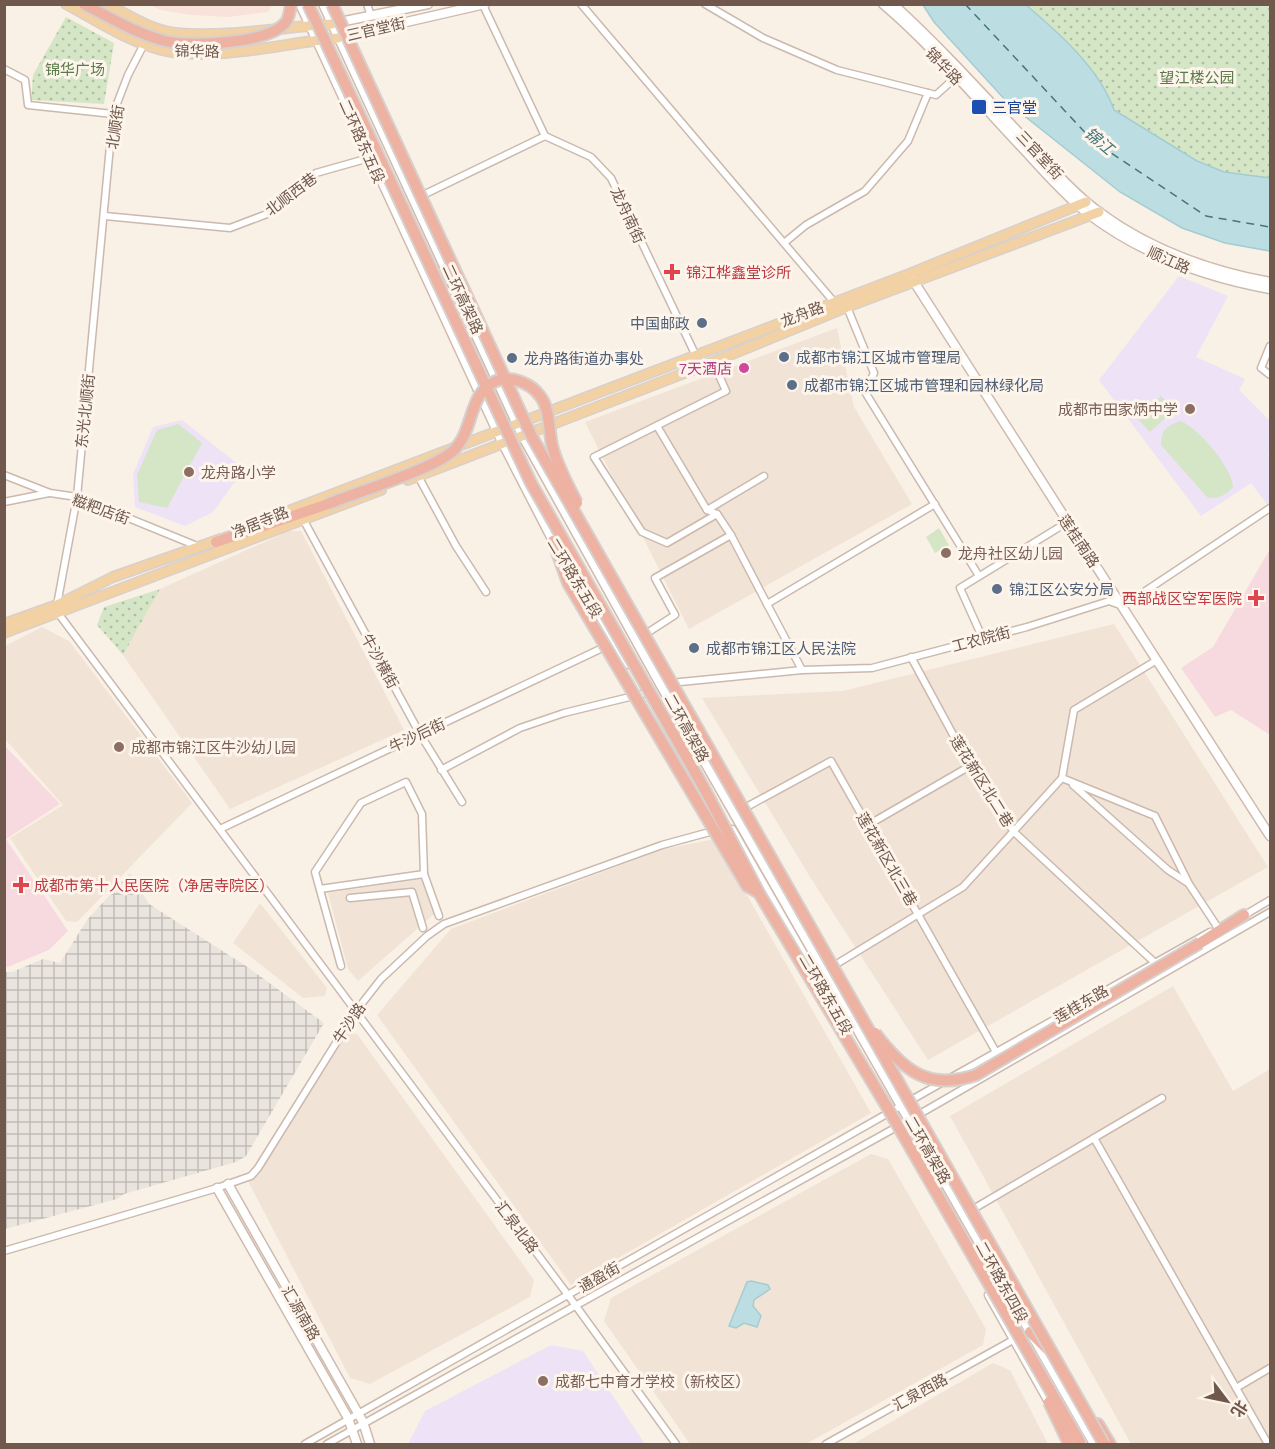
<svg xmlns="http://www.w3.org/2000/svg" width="1275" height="1449" font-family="Helvetica,'Noto Sans SC',sans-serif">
	<defs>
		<pattern id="industrial-grid" width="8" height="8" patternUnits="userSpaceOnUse" patternTransform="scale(1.5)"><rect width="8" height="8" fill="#eae4df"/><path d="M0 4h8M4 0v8" fill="none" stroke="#c2bcb7"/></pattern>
		<pattern id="green-dots" width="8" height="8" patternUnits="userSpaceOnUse" patternTransform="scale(1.5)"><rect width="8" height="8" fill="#d4e6c5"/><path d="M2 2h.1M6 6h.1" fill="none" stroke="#b0bda2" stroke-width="1.8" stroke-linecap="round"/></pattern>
	</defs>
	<rect width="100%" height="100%" fill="#faf1e6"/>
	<g fill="#f1e3d5">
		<path d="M837,328L854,407L912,504L689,629L585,422Z"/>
		<path d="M289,531H301L404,730L230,809L123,655L160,589Z"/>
		<path d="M1114,624L1268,867L928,1060L810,877L702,698L843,691Z"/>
		<path d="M42,627L69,641L192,803L77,922L66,921L10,838L63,805L5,739V646Z"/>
		<path d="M715,839L871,1113L571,1285L377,1015L451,929L664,849Z"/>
		<path d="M422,879L434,914L358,981L348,969L328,893Z"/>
		<path d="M260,903L327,988L325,996L303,998L233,943Z"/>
		<path d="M1173,986L1233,1091L1270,1069V1444H1131L950,1116Z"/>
		<path d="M344,1032L357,1034L534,1280L530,1297L370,1384L350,1378L248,1181L260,1173Z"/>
		<path d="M871,1154L888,1159L986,1329L983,1345L806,1444H690L604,1321L611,1298Z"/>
		<path d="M993,1363L1010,1370L1048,1444H853Z"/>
	</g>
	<path fill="#f9e2da" d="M150,5L272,4V5L268,12L227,17L191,15L161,10Z"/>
	<path fill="url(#industrial-grid)" d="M130,873L149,904L246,966L324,1023L246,1156L236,1162L124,1194L117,1199L5,1229V972H12L43,959L60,963L87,920Z"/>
	<g fill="#eee2f6">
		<path d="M1179,276L1228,296L1196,357L1245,379L1239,390L1270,421V452L1268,455L1270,459V504L1268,506L1251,483L1201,516L1099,380Z"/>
		<path d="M182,420L244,469L213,512L185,526L135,507L133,474L153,427Z"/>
		<path d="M551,1345L583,1351L645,1444H408L425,1411Z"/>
	</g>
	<g fill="#f7dadf">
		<path d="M1270,549V735L1231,710L1215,717L1181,668L1213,647Z"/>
		<path d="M4,745L60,804L6,839L68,931L49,950L5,968Z"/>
	</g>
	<g fill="url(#green-dots)">
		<path d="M1026,5H1270V178L1224,172L1197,161L1114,110C1100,70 1058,31 1026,5Z"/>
		<path d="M66,17L114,43L104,104L31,100L33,75Z"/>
		<path d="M160,589L123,655L97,625L104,607Z"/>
	</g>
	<g fill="#d4e6c5">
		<path d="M1161,396L1174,410L1150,432L1137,418Z"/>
		<path d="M1180,421C1198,427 1232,468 1233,487C1225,495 1219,500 1207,497L1161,445C1161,430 1167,426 1180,421Z"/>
		<path d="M178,424L202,443L167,508L139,502L137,475L157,430Z"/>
		<path d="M939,528L949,545L935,553L926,537Z"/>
	</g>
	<g fill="#bcdee2" stroke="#a3cdd2" stroke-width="1.5">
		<path d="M923,5H1026C1058,32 1100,69 1114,110L1197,161L1224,172L1270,178V251L1225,243L1182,228L1120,192L1007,102L934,22Z"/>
		<path d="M751,1281L768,1285L770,1289L754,1300L753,1306L761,1316L757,1327L744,1323L736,1328L729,1326L747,1282Z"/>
	</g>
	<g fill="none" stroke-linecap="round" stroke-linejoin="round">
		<path stroke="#46757b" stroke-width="1.5" stroke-dasharray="8 6" stroke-linecap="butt" d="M965,4L1093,141L1206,216L1270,227"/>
		<g stroke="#cbb9ad" stroke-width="9">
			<g id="street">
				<path d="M367,4L371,16"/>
				<path d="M581,4L834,302"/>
				<path d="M705,4L763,38L837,70L936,95L956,77"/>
				<path d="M483,5L545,136L591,157L611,178L696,356"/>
				<path d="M4,69L25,80L28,105L113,114"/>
				<path d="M419,197L545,136"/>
				<path d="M105,216L230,228L267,214L316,173L369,158"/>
				<path d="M784,243L806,225L865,191L908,141L928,93"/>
				<path d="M847,307L874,373L865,392L979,576"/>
				<path d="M1270,346L1261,368L1270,375"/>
				<path d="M713,362L726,391L594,457L642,532L667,543L717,514L731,535"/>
				<path d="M657,426L707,510"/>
				<path d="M4,475L50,493L77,497L197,546"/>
				<path d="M418,476L456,546L486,592"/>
				<path d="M4,502L49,493"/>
				<path d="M717,514L707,510L764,476"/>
				<path d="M303,519L420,734L462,802"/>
				<path d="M57,605L77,497L113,114L128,75L144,44"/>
				<path d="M58,613L568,1295L676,1444"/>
				<path d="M644,635L675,615L655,578L731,535L767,604"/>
				<path d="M983,639L960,588L1066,523"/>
				<path d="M911,657L970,766L1014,832L1154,962"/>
				<path d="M802,670L767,604L935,504"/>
				<path d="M660,684L802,670L872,668L1027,627L1109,601L1123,606L1270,508"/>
				<path d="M441,770L520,728L564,713L646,693"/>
				<path d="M1062,778L1155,816L1189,884L1218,928"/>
				<path d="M1073,785L1168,870L1188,883"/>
				<path d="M741,810L831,761L996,1052"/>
				<path d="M868,825L970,766"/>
				<path d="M220,829L615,642"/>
				<path d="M320,889L424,874"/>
				<path d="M350,898L412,892L423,928"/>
				<path d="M1243,916L1270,900"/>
				<path d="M341,966L315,872L361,803L406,782L422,814L424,874L439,916"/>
				<path d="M830,968L963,887L1062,778L1074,710L1157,660"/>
				<path d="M952,1077L1210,932"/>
				<path d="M1094,1138L1268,1444"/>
				<path d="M970,1211L1162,1098"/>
				<path d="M4,1251L217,1188L251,1176L258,1168L356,1011L381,979L427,936L444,924L662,845L717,830"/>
				<path d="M1236,1388L1270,1368"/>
				<path d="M305,1444L943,1082"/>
				<path d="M327,1444L911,1119L1270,912"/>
				<path d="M826,1444L1013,1340"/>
			</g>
		</g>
		<g stroke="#cfbbae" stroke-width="11">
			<g id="secondary">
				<path d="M300,4L502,442L553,541L628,664"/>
				<path d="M323,4L522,435L660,684L1094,1444"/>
				<path d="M883,4C936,49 981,105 1029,155C1047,175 1066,196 1087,213C1142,255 1204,277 1270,289"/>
				<path d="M893,4C938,45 980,91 1021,135C1046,161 1069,190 1099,212C1149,249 1210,271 1270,282"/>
				<path d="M335,23L428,4"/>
				<path d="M341,37L485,4"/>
				<path d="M911,277C1029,464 1151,650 1270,836"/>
				<path d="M732,830L845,1027"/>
				<path d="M228,1184L363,1422L370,1444"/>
				<path d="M217,1188L348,1418L357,1444"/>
				<path d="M989,1295L1052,1407"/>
			</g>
		</g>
		<g stroke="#d7d0cd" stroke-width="12">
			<g id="primary">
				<path d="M66,4C98,21 132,44 167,51C222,61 283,43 338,38"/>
				<path d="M107,4C128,15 151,30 175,33C223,38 284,27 332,24"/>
				<path d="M408,480L713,362L847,307L1099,212"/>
				<path d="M252,525L909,274L1086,202"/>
				<path d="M4,624L57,605L113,577L221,539"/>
				<path d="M4,633L381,490"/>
			</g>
		</g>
		<g stroke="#d7d0cd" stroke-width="14">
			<g id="highway">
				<path d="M553,541L568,583"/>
				<path d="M216,542L328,504"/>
				<path d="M1200,943L1244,915"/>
				<path d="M1030,1332L1048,1350"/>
				<path d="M1098,1424L1110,1444"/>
			</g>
		</g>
		<use href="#street" stroke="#fff" stroke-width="6"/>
		<use href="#secondary" stroke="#fff" stroke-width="8"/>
		<use href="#primary" stroke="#f2d1a4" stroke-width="9"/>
		<use href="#highway" stroke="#eeb2a2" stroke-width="10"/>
		<g stroke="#d7d0cd" stroke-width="14" stroke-linecap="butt">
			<g id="highway-bridge">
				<path d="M84,4C109,17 137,34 165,41C190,47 269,44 286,22C289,18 290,10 291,4"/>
				<path d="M308,4L531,483L704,788L759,893L887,1107L1081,1444"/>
				<path d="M332,4L532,437L1104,1444"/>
				<path d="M328,504C357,492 434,469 454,450C474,431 468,393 496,381C510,375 531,383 540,396C551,410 548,432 553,449C558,467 568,486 577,503"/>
				<path d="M568,583L747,886L759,893"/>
				<path d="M875,1033C904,1071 928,1091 976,1075L1200,943"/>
				<path d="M1049,1402L1069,1444"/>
			</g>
		</g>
		<use href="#highway-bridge" stroke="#eeb2a2" stroke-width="10"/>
	</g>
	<rect fill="#1a4fb4" stroke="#fdf5eb" stroke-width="2" x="971" y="99" width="16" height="16" rx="3"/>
	<g fill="#e0444e" stroke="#fdf5eb" stroke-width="2">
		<path d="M669 263h6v6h6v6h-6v6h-6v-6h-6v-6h6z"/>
		<path d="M1253 589h6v6h6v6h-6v6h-6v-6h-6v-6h6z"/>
		<path d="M18 876h6v6h6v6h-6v6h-6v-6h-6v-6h6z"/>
	</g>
	<g fill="#5c6f8a" stroke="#fdf5eb" stroke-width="2">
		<circle cx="702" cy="323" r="6"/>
		<circle cx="784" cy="357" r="6"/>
		<circle cx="512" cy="358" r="6"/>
		<circle cx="792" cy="385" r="6"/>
		<circle cx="997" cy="589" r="6"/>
		<circle cx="694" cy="648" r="6"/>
	</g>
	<circle fill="#d1479c" stroke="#fdf5eb" stroke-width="2" cx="744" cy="368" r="6"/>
	<g fill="#8d6e63" stroke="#fdf5eb" stroke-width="2">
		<circle cx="1190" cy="409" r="6"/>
		<circle cx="189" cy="472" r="6"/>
		<circle cx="946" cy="553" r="6"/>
		<circle cx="119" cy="747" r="6"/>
		<circle cx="543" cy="1381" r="6"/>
	</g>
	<g text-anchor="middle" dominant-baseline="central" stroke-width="6" stroke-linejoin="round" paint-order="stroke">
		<g font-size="15" fill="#71584d" stroke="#fdf5eb">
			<text transform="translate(376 29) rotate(-13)">三官堂街</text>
			<text transform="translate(197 51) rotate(1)">锦华路</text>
			<text transform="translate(944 66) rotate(46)">锦华路</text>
			<text transform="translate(115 127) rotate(-81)">北顺街</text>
			<text transform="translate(362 141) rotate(66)">二环路东五段</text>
			<text transform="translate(1040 155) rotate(47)">三官堂街</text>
			<text transform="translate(291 194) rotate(-37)">北顺西巷</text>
			<text transform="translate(628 215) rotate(65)">龙舟南街</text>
			<text transform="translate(1169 260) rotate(24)">顺江路</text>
			<text transform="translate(463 299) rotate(65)">二环高架路</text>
			<text transform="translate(802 314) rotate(-21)">龙舟路</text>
			<text transform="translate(85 411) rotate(-84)">东光北顺街</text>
			<text transform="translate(101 509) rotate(20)">糍粑店街</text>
			<text transform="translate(260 522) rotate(-22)">净居寺路</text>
			<text transform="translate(1079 541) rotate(56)">莲桂南路</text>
			<text transform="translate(575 578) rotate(59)">二环路东五段</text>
			<text transform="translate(981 639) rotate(-15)">工农院街</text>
			<text transform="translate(380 661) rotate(61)">牛沙横街</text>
			<text transform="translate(687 728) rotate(61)">二环高架路</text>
			<text transform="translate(417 735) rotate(-25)">牛沙后街</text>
			<text transform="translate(982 781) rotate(58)">莲花新区北二巷</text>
			<text transform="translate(887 859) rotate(60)">莲花新区北三巷</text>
			<text transform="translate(826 994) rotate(60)">二环路东五段</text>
			<text transform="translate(1081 1004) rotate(-30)">莲桂东路</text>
			<text transform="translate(349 1023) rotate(-56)">牛沙路</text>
			<text transform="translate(928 1150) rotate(60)">二环高架路</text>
			<text transform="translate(517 1227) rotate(53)">汇泉北路</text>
			<text transform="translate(599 1277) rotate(-30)">通盈街</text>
			<text transform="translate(1002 1282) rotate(61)">二环路东四段</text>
			<text transform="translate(301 1313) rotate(60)">汇源南路</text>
			<text transform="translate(920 1392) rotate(-29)">汇泉西路</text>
		</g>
		<g font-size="15" fill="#5a7a49" stroke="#fdf5eb">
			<text x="75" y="69">锦华广场</text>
			<text x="1197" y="77">望江楼公园</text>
		</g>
		<g font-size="15" fill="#164399" stroke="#fdf5eb" text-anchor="start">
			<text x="992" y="107">三官堂</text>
		</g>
		<g font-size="15" fill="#be3a42" stroke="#fdf5eb" text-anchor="start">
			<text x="686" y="272">锦江桦鑫堂诊所</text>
			<text x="1242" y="598" text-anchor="end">西部战区空军医院</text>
			<text x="34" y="885">成都市第十人民医院（净居寺院区）</text>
		</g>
		<g font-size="15" fill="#4e5e75" stroke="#fdf5eb" text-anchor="start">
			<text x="690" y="323" text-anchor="end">中国邮政</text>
			<text x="796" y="357">成都市锦江区城市管理局</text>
			<text x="524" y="358">龙舟路街道办事处</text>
			<text x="804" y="385">成都市锦江区城市管理和园林绿化局</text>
			<text x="1009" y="589">锦江区公安分局</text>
			<text x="706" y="648">成都市锦江区人民法院</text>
		</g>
		<g font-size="15" fill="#b23c85" stroke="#fdf5eb" text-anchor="end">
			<text x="732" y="368">7天酒店</text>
		</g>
		<g font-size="15" fill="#785e54" stroke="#fdf5eb" text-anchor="start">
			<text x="1178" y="409" text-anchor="end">成都市田家炳中学</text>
			<text x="201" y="472">龙舟路小学</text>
			<text x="958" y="553">龙舟社区幼儿园</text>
			<text x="131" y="747">成都市锦江区牛沙幼儿园</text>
			<text x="555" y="1381">成都七中育才学校（新校区）</text>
		</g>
		<g font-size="16" font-style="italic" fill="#46757b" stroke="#fdf5eb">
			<text transform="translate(1099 141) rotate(40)">锦江</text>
		</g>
	</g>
	<rect width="1275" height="1449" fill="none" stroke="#71584d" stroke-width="12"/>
	<g transform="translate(1227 1401) rotate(122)" stroke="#fdf5eb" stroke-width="4.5" paint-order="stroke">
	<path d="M0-4.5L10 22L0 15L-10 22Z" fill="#71584d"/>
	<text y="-9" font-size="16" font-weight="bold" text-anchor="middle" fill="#71584d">北</text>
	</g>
</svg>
